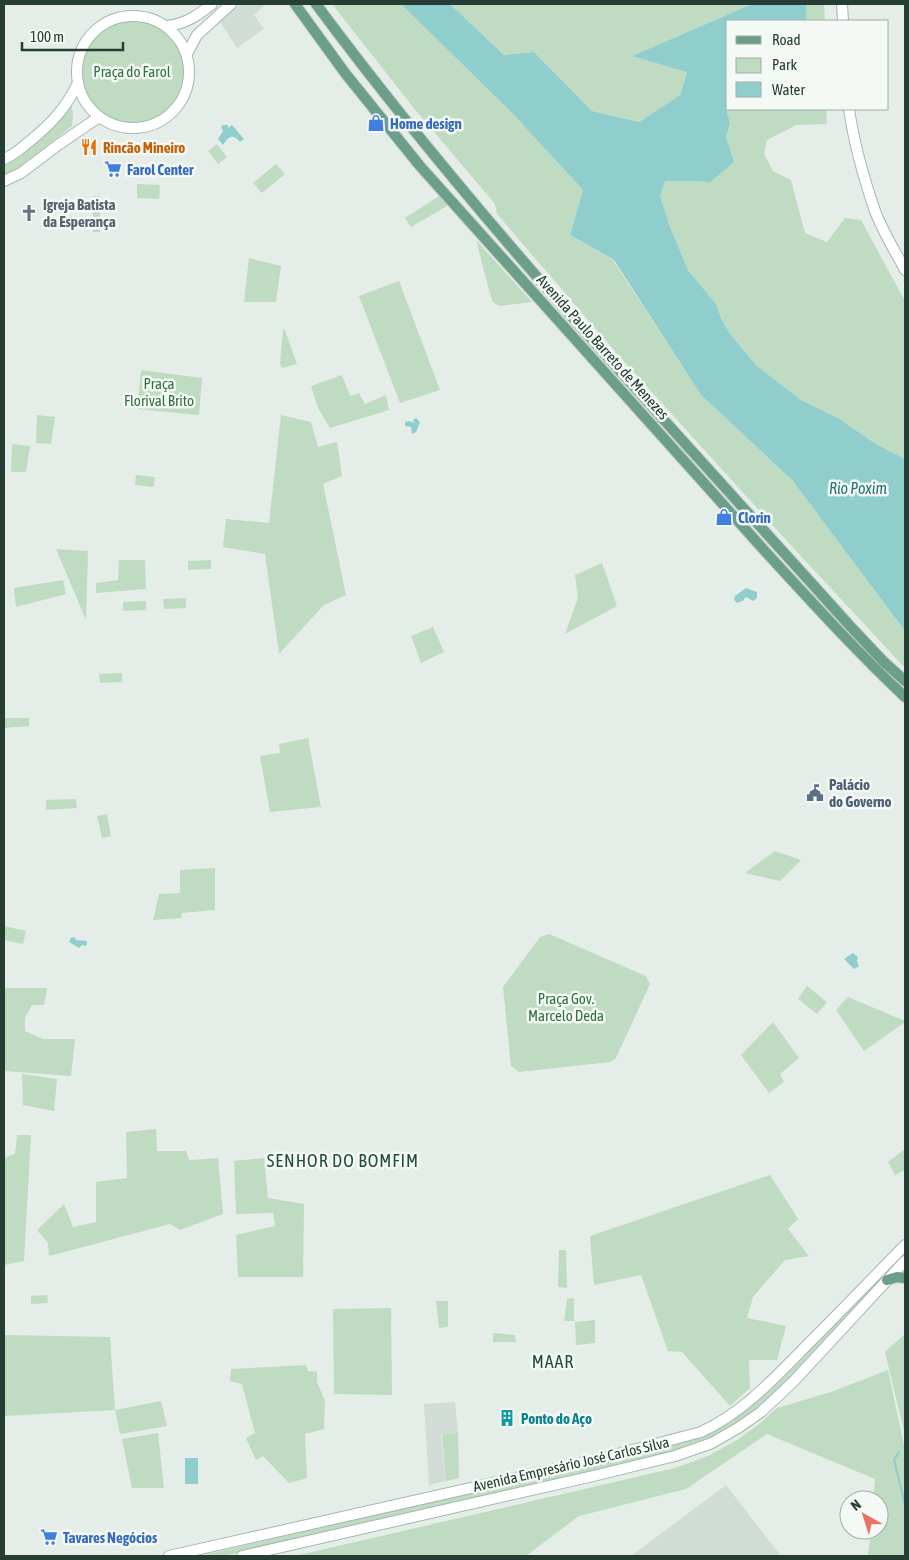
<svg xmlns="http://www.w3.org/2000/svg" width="909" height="1560" font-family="'Asap Condensed',sans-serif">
	<rect width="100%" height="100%" fill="#e4ede8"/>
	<g fill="#d2dcd6">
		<path d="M241,4H264L265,5L254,15L264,29L237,48L219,20Z"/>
		<path d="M455,1402L458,1432L441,1435L446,1481L429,1485L424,1404Z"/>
		<path d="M726,1485L781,1556H631Z"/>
	</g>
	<g fill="#bfdcc2">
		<path d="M332,4H401L512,113L583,190L570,235L613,260L701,395L792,480L905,631V668L787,541L620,357L497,214L495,204L413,107Z"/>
		<path d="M450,4H752L632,56L687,71L680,95L639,122L592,111L534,52L504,55Z"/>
		<path d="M806,4H824L825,21H806Z"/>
		<circle cx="133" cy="72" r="56"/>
		<path d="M71,102L73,115L72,126L21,166L4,176V164Z"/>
		<path d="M728,105V109H826L827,124L796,125L767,140L764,154L773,171L791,180L805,233L827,242L845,218L861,220L905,301V459L876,444L838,418L801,400L757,366L730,334L722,320L716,304L688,270L670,227L660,196L664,181H699L709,183L726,137L730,123L726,108Z"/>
		<path d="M217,144L227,157L218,164L208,151Z"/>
		<path d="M276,164L285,174L262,193L253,183Z"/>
		<path d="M137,184L160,185L159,199L137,198Z"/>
		<rect x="93" y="196" width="7" height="36"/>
		<path d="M439,196L448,204L447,206L411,227L405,218Z"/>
		<path d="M476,240L532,302L501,306L497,305L492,301Z"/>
		<path d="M249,258L281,266L276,302H244Z"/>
		<path d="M399,281L440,390L400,403L359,296Z"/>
		<path d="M283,329L285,330L297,364L282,368L280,364Z"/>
		<path d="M141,370L202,378L199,415L137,409Z"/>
		<path d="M342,375L350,396L359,393L365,404L386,395L389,410L330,428L318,408L311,386Z"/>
		<path d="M37,415L55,417L51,444L36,443Z"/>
		<path d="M281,415L311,422L318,447L337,442L342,476L323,484L346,595L324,605L279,654L265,554L223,547L226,519L269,523Z"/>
		<path d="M12,444L30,446L26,472H11Z"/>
		<path d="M136,475L155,477L154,487L135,485Z"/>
		<path d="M56,549L88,551L86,620Z"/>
		<path d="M119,560H145L146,589L96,593V583L118,580Z"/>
		<path d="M211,560V569L188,570V561Z"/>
		<path d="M602,563L617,606L565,634L578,598L575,575Z"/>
		<path d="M63,580L66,594L16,607L14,588Z"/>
		<path d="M186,598V608L164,609L163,599Z"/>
		<path d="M146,601V610L123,611V602Z"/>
		<path d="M433,627L444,652L421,663L411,636Z"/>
		<path d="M122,673V682L100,683L99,674Z"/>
		<path d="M4,718H29V726L4,728Z"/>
		<path d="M308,738L321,807L270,812L260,756L280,753L279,744Z"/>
		<path d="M76,799L77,808L46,810V800Z"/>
		<path d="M107,814L111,836L102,838L97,816Z"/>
		<path d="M775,851L801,860L780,881L745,873Z"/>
		<path d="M215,868V910L182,913L181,918L153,920L159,894L180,893V870Z"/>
		<path d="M4,926L26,931L23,944L4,940Z"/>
		<path d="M549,934L646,976L650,984L616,1058L610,1062L519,1072L511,1066L503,987L540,937Z"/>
		<path d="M807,986L827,1002L817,1014L798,999Z"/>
		<path d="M4,988H47L44,1005H32L25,1018V1031L43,1039H75L71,1076L4,1071Z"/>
		<path d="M848,997L905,1021V1022L864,1051L836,1010Z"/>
		<path d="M773,1022L799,1058L780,1074L784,1082L769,1093L741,1055Z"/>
		<path d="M22,1074L57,1079L54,1111L23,1105Z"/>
		<path d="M156,1129L157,1151H186L189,1160L218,1158L223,1214L180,1230L170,1224L49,1256L48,1243L37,1230L64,1204L73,1227L96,1222V1182L127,1178L126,1132Z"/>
		<path d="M17,1135H31L24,1261L4,1265V1158L15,1154Z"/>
		<path d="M905,1149V1170L895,1175L888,1162Z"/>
		<path d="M264,1158L268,1198L304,1204L303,1277H238L236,1235L275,1226L273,1213L236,1214L234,1161Z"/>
		<path d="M770,1175L798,1219L788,1229L809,1256L785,1260L753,1297L747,1318L786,1326L777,1360H749L750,1388L730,1406L682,1352L668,1351L641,1275L594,1285L590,1236Z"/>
		<path d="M559,1250H566L567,1288L558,1287Z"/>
		<path d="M905,1251V1258L788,1381L759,1409L709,1441L634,1463L224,1556H200L699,1438L743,1412L842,1316Z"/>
		<path d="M47,1295L48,1303L31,1304V1296Z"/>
		<path d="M574,1298V1321H564L567,1299Z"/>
		<path d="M436,1301H448V1327L439,1328Z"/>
		<path d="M391,1308L392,1395L334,1394L333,1309Z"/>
		<path d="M595,1320V1343L576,1345L575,1322Z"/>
		<path d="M493,1333L515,1335L516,1342H493Z"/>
		<path d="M905,1334V1435L885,1352Z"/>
		<path d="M4,1335L110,1337L115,1410L161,1401L167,1426L120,1434L115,1410L4,1416Z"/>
		<path d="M306,1365L308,1371L317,1372V1382L325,1401L324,1429L305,1434L307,1478L289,1483L263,1456L256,1460L246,1438L255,1433L242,1384L230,1381L231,1369Z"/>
		<path d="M888,1370L905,1450V1556H868L871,1530H879V1500H873L875,1479L767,1434L686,1489L579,1516L526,1556H295L675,1468L708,1456L737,1440L758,1425L777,1408L831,1392Z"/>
		<path d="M458,1432L459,1478L446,1481L442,1435Z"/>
		<path d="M158,1433L164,1488H132L122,1439Z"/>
	</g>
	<g fill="#90cece">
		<path d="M401,4H450L504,55L534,52L592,111L639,122L680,95L687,72L632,56L752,4H806V21H728V105L726,108L730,123L726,137L734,162L709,183L699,181H665L660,196L670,227L688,270L716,304L722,320L730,334L757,366L801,400L838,418L876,444L905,459V631L792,480L701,395L614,260L570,235L583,190L512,113Z"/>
		<path d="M223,125H228V128L232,125L244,139L240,142C232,132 228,138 223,145L218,139L223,131L221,127Z"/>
		<path d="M416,418L420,422L416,432L412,434L411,427L405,426V422L409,421L414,423L413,420Z"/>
		<path d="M746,588L757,592V598L753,601L746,597L744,599V600L737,603L734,600L735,596Z"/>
		<path d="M74,937L76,940L87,941L86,946L82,945L79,948L69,942L71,938Z"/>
		<path d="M853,953L858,957L857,961L859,966L854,969L844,959Z"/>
		<rect x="185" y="1458" width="13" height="26"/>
	</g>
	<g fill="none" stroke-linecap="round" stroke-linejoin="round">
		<path stroke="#90cece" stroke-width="2" d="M899,1452L894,1460L905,1504"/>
		<g stroke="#a3b8ae" stroke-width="12">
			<g id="secondary">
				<path d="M842,4L843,21"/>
				<circle cx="133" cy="72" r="56"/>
				<path d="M167,26C186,24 198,15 212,4"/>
				<path d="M187,54L197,35L231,4"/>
				<path d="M849,109C854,143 864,179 875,211C883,232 895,251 905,270"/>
				<path d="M4,159C14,155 21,148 30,141C51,124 66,108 78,83"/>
				<path d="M4,181L21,173L58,145L99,117"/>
				<path d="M169,1556L591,1461L701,1432C745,1412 778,1374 812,1340C843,1309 874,1277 905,1245"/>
				<path d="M242,1556L593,1476L675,1456L712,1443L738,1428L761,1412L794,1381L905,1261"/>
			</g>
		</g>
		<g stroke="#c2c9c6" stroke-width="12">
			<g id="primary">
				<path d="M295,4L345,73L420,166L763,549C809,599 855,650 905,697"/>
				<path d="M316,4C479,224 668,423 850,626L884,662L905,681"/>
				<path d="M887,1280L897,1277L905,1278"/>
			</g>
		</g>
		<use href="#secondary" stroke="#fff" stroke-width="10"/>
		<use href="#primary" stroke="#6c9f8a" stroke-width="10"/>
	</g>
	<defs>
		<g id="shop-bare" transform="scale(1.35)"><path d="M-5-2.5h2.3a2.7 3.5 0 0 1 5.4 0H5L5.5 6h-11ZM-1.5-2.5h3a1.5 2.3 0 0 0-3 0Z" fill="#3f7fe0" stroke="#f5f9f6" stroke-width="2.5" paint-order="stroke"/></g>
		<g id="restaurant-bare" transform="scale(1.35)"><path d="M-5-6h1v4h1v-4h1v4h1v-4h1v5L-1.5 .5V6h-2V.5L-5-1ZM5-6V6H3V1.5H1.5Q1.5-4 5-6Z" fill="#e8710a" stroke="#f5f9f6" stroke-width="2.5" paint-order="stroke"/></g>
		<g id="supermarket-bare" transform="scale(1.35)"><path d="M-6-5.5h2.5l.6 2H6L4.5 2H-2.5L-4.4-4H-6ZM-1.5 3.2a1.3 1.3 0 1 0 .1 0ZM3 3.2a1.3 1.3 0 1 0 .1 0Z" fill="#3f7fe0" stroke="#f5f9f6" stroke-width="2.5" paint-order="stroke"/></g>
		<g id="church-bare" transform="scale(1.35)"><path d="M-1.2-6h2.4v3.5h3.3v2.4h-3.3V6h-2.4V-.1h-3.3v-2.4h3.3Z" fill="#6b7280" stroke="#f5f9f6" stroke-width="2.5" paint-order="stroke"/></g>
		<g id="civic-bare" transform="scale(1.35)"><path d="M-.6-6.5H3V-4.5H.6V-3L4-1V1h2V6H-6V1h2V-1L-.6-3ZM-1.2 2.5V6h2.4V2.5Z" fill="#5c6f8a" stroke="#f5f9f6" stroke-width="2.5" paint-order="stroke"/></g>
		<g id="building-bare" transform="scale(1.35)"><path d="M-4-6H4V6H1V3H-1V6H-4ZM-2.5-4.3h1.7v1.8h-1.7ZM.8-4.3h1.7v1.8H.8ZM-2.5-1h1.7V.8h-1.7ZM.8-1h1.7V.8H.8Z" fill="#0f9aa8" stroke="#f5f9f6" stroke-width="2.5" paint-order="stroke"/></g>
	</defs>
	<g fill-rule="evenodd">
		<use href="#shop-bare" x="376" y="123"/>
		<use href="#restaurant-bare" x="89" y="147"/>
		<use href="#supermarket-bare" x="113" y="169"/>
		<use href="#church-bare" x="29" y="213"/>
		<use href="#shop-bare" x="724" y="517"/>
		<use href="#civic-bare" x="815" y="793"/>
		<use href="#building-bare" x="507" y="1418"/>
		<use href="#supermarket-bare" x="49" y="1537"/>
	</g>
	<g text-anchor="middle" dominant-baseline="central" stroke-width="5" stroke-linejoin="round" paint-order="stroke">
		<g font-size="15" fill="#317140" stroke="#f5f9f6">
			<text x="132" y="71">Praça do Farol</text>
			<text x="159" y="383">Praça<tspan x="159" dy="17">Florival Brito</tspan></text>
			<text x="566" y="998">Praça Gov.<tspan x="566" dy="17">Marcelo Deda</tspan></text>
		</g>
		<g font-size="15" font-weight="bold" fill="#366cbe" stroke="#f5f9f6" text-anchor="start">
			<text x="390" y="123">Home design</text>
			<text x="127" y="169">Farol Center</text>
			<text x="738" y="517">Clorin</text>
			<text x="63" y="1537">Tavares Negócios</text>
		</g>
		<g font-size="15" font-weight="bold" fill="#c56008" stroke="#f5f9f6" text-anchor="start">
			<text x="103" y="147">Rincão Mineiro</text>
		</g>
		<g font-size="15" font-weight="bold" fill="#5b616d" stroke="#f5f9f6" text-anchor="start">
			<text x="43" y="204">Igreja Batista<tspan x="43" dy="17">da Esperança</tspan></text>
		</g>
		<g font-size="15" fill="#253d33" stroke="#f5f9f6">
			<text transform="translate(603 347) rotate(48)">Avenida Paulo Barreto de Menezes</text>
			<text transform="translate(571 1464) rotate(-13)">Avenida Empresário José Carlos Silva</text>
		</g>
		<g font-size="15" font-weight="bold" fill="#4e5e75" stroke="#f5f9f6" text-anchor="start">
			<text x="829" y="784">Palácio<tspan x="829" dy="17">do Governo</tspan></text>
		</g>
		<g font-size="15" font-weight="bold" fill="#0d838f" stroke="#f5f9f6" text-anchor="start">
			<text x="521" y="1418">Ponto do Aço</text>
		</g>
		<g font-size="16" font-style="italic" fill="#227475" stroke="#f5f9f6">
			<text x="858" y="488">Rio Poxim</text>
		</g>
		<g font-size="18" letter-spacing="1" fill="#224e3c" stroke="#f5f9f6">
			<text x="343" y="1160">SENHOR DO BOMFIM</text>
			<text x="553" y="1361">MAAR</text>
		</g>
	</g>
	<rect width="909" height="1560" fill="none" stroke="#253d33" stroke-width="10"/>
	<rect x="726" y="20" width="162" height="90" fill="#f5f9f6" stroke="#a2aea8"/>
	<rect x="736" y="36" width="25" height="8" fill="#6c9f8a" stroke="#a2aea8"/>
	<text x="772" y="45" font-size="15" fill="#253d33">Road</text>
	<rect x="736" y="58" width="25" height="15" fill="#bfdcc2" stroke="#a2aea8"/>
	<text x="772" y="70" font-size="15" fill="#253d33">Park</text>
	<rect x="736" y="82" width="25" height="15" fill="#90cece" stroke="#a2aea8"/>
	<text x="772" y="95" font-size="15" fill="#253d33">Water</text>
	<g transform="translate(864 1515) rotate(321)"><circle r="24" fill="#f5f9f6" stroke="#a2aea8"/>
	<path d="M0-4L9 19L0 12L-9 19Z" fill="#e87266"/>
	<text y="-8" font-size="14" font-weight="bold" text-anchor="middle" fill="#253d33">N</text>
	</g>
	<path d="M22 42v8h101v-8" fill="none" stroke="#253d33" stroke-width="2.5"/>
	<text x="30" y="42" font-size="15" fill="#253d33" stroke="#f5f9f6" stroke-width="4" paint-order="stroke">100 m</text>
</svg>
